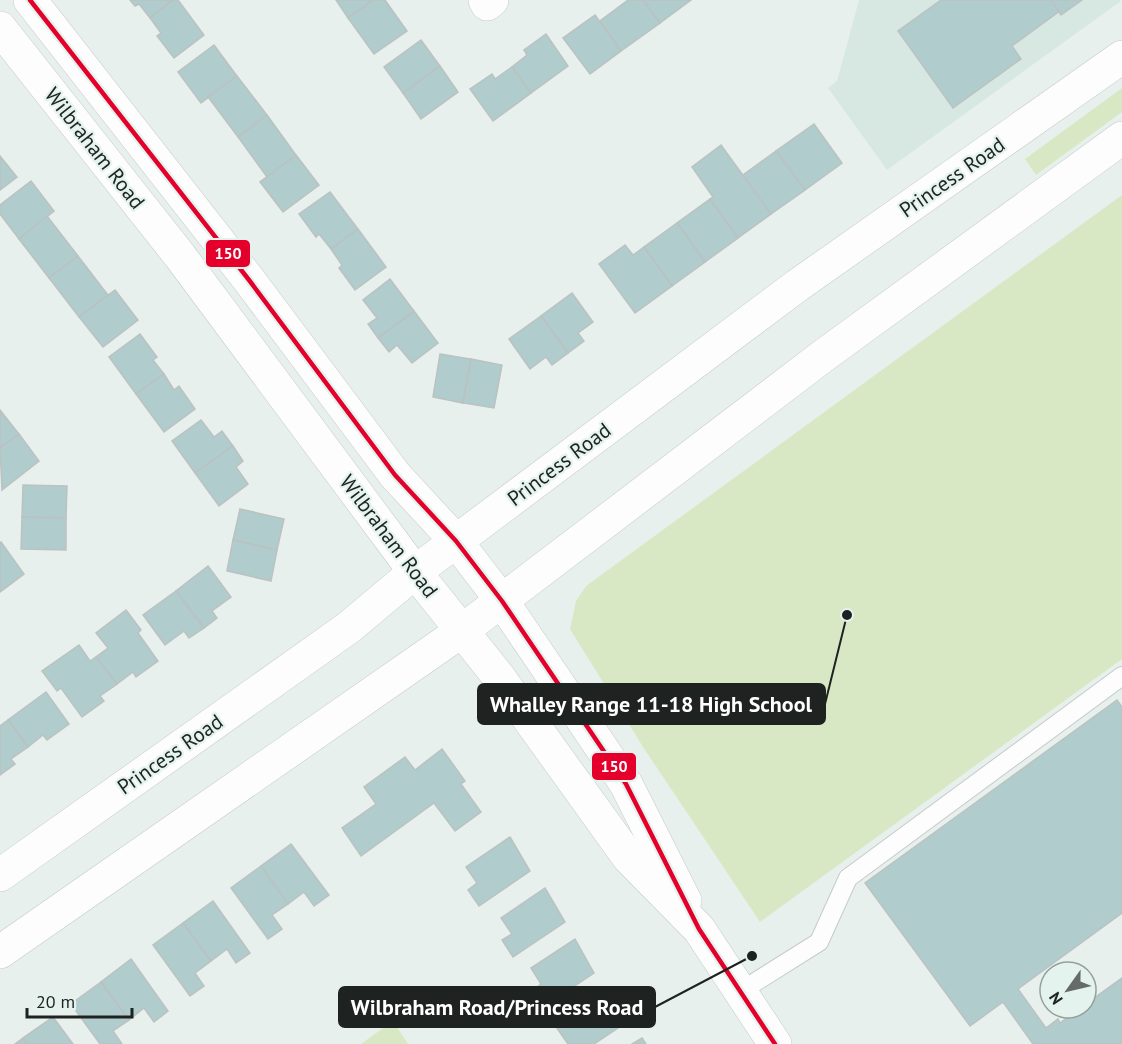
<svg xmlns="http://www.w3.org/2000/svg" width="1122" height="1044" font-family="'PT Sans',sans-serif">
	<rect width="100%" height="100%" fill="#e8f0ed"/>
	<path fill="#d7e8e2" d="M859,0H1120L1121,1L887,170L828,88L837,81Z"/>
	<g fill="#d8e8c4">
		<path d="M1122,88V112L1036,175L1025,159Z"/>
		<path d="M1122,195V659L760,922L643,747L570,629L576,601L586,586Z"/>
		<path d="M393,1021L408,1044H361Z"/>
	</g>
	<g fill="#b0cccc" stroke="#bbc2c1" stroke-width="1.5">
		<path d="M130,0H173L150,18L139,4L135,6Z"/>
		<path d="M173,0H178L204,35L174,58L157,36L161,33L150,18Z"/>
		<path d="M336,0H373L348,18Z"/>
		<path d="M373,0H385L407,31L374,54L348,18Z"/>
		<path d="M628,0H643L660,23L621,51L600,21Z"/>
		<path d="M643,0H691L660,23Z"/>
		<path d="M941,0H1054L1061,10L1012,46L1021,59L953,108L898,31Z"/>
		<path d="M1051,0H1082L1061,15Z"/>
		<path d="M595,15L621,51L590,74L563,38Z"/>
		<path d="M546,34L568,66L531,93L512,67L527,55L524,50Z"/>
		<path d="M421,40L440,66L403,93L384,67Z"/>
		<path d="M214,45L237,76L201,103L178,72Z"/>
		<path d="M440,66L458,92L421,119L403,93Z"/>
		<path d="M512,67L531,93L493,121L470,89L492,74L495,79Z"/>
		<path d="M237,76L267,115L238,137L208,97Z"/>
		<path d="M267,115L296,155L267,177L238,137Z"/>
		<path d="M814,124L842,163L805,190L776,151Z"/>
		<path d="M721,145L771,214L738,238L710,199L713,197L692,167Z"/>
		<path d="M776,151L805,190L771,214L743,175Z"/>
		<path d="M296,155L319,185L283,212L260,182Z"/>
		<path d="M0,156L17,177L0,190Z"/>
		<path d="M31,181L54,211L19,239L0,214V205Z"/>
		<path d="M330,192L358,229L331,249L319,234L316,237L299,214Z"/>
		<path d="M710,199L738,238L705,262L677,223Z"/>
		<path d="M47,216L78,256L49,278L19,239Z"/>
		<path d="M677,223L705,262L672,286L644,247Z"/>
		<path d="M358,229L386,267L355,290L339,268L342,265L331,249Z"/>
		<path d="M625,245L633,255L644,247L672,286L635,313L599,264Z"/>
		<path d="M78,256L108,295L79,317L49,278Z"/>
		<path d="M390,279L414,311L378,338L368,324L377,318L363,300Z"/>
		<path d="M115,290L138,320L103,347L79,317Z"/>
		<path d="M572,293L593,322L578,333L584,341L568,353L541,316Z"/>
		<path d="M414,311L438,343L412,363L397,345L389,352L378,338Z"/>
		<path d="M541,316L568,353L552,365L546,357L530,369L509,339Z"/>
		<path d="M140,334L157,357L153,360L164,374L136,394L109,357Z"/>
		<path d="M440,354L471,359L463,403L433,397Z"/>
		<path d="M471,359L502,365L494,408L463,403Z"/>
		<path d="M164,374L174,390L179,386L195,409L164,432L136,394Z"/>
		<path d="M0,410L19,434L0,448Z"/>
		<path d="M201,420L214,437L222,431L233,446L195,473L172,441Z"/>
		<path d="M19,434L39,461L2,490L0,448Z"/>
		<path d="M233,446L243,461L236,467L248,484L219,506L195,473Z"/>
		<path d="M23,485L67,486L66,518L22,517Z"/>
		<path d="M240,509L284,519L277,550L233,540Z"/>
		<path d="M22,517L66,518V550L21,549Z"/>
		<path d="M233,540L277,550L271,581L227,571Z"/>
		<path d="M1,542L24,574L0,592V543Z"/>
		<path d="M208,566L231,597L212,611L217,618L204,628L176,591Z"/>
		<path d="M176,591L204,628L189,638L184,631L165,645L143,615Z"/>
		<path d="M126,610L141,630L138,633L158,661L136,677L133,672L117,684L96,657L108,648L96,633Z"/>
		<path d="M79,645L90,661L96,657L117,684L100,696L104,701L82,717L61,688L57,691L42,671Z"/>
		<path d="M46,692L69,724L47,740L43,735L28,747L8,720Z"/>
		<path d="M1117,700L1122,707V913L1018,989L1046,1028L1058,1019L1060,1023L1080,1008H1086V1004L1122,978V1044H1033L1003,1002L970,1026L865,883Z"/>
		<path d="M8,720L28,747L11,759L15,764L0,775V726Z"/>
		<path d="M442,749L465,781L461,784L481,812L455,831L434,803L361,856L342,828L376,804L364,787L405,757L415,770Z"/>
		<path d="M510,837L530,871L479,906L468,890L477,883L466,867Z"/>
		<path d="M291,844L329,895L314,906L304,892L288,904L261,866Z"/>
		<path d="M261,866L288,904L272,915L282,929L268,939L231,888Z"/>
		<path d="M545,888L565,922L513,957L502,940L512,934L501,918Z"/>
		<path d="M213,901L250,953L236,963L227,949L211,961L183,923Z"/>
		<path d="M183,923L211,961L195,973L204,986L190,996L153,945Z"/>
		<path d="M575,939L594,973L543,1007L532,991L541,984L531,968Z"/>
		<path d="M131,959L168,1011L154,1022L144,1008L129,1020L101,982Z"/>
		<path d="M101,982L129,1020L113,1031L122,1044H100L71,1004Z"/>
		<path d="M608,988L627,1022L594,1044H568L554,1024Z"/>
		<path d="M53,1017L73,1044H27L23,1038Z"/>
		<path d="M23,1038L27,1044H15Z"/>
		<path d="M642,1038L646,1044H632Z"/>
	</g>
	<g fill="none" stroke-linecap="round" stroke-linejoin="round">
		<g stroke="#c5cbc9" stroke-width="20">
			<path id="service" d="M741,991L819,942L848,878L1122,676"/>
		</g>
		<g stroke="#c5cbc9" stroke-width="34">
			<path id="minor" d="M485,0L487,4L492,0"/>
		</g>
		<g stroke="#c5cbc9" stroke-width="34">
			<g id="trunk">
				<path d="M30,0L249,280L395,475L456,541L502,601L626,784L685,901"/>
				<path d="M0,28L180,256L415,572L498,676L629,858L699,929L775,1044"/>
				<path d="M0,875L348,628L415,572L798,285L1122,57"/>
				<path d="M0,952L463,630L823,356L1122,138"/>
			</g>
		</g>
		<use href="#service" stroke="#fcfdfc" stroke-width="18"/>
		<use href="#minor" stroke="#fcfdfc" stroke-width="33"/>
		<use href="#trunk" stroke="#fcfdfc" stroke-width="33"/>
		<g stroke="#e4f3ee" stroke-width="9">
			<path id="bus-1" d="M30,0L249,280L395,475L456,541L502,601L626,784L699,929L775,1044"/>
		</g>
		<use href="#bus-1" stroke="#e4002b" stroke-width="4.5"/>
	</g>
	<g text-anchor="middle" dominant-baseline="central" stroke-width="4.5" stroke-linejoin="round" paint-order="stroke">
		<g font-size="21" fill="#1e2321" stroke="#e4f3ee">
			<text transform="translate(95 148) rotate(52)">Wilbraham Road</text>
			<text transform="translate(952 177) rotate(-35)">Princess Road</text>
			<text transform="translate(559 464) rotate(-37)">Princess Road</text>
			<text transform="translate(389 536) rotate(53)">Wilbraham Road</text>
			<text transform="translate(170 754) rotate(-35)">Princess Road</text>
		</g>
	</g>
	<path fill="none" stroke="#1e2321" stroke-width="2" d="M847 615L825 704M752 956L655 1007"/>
	<g fill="#1e2321" stroke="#e4f3ee" stroke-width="2">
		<circle cx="847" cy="615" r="6"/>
		<circle cx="752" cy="956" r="6"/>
	</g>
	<g fill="#1e2321" stroke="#1e2321" stroke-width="2">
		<rect x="478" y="684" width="347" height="40" rx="6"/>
		<rect x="339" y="987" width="316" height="40" rx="6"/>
	</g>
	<g font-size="22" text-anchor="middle" font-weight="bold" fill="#fff">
		<text x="651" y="712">Whalley Range 11-18 High School</text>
		<text x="497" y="1015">Wilbraham Road/Princess Road</text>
	</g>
	<g stroke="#e4f3ee" stroke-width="2">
		<rect x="205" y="239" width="46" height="29" rx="6" fill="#e4002b"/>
		<rect x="591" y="752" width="46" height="29" rx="6" fill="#e4002b"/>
	</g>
	<g font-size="16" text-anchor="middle" font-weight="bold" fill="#fff">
		<text x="228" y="259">150</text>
		<text x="614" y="772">150</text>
	</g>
	<g transform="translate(1068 990) rotate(236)"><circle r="28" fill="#e4f3ee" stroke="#95a09c" stroke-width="1.5"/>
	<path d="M0-4.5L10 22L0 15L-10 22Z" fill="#656b68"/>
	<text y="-9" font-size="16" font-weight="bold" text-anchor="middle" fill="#1e2321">N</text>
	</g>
	<path d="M27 1008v9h105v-9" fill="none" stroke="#1e2321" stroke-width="3"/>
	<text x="36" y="1008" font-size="18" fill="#1e2321" stroke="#e4f3ee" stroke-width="4.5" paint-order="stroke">20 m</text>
</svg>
